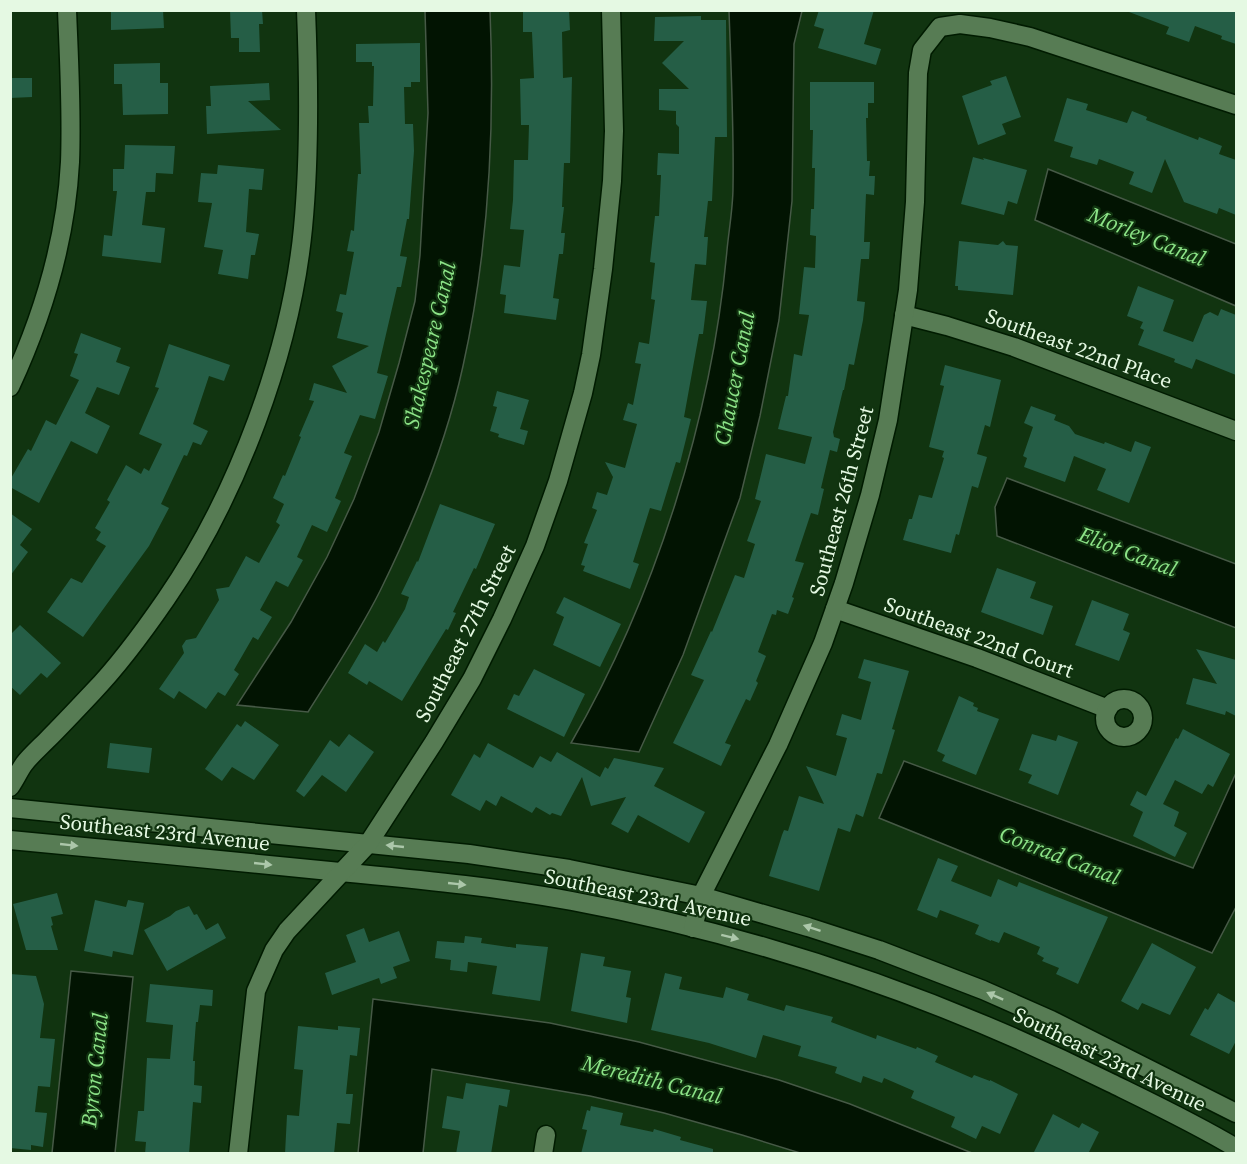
<svg xmlns="http://www.w3.org/2000/svg" width="1247" height="1164" font-family="'Source Serif 4',serif">
	<rect width="100%" height="100%" fill="#113410"/>
	<g fill="#021402" stroke="#465946" stroke-width="1.5">
		<path d="M425,11H490C495,130 489,249 463,366C446,444 415,520 380,591C359,633 333,672 308,712L237,705L291,622L327,557L354,499L379,432L399,363L415,301L420,255L428,113Z"/>
		<path d="M729,11H802L794,44L792,201L779,320L760,416L740,498L683,655L639,752L571,743C655,598 712,417 727,250C729,229 733,208 733,187C734,128 731,69 729,11Z"/>
		<path d="M1048,169L1236,244V306L1035,220Z"/>
		<path d="M1007,478L1236,564V628L997,536L995,507Z"/>
		<path d="M904,761L1193,868L1236,773V907L1212,953L879,818Z"/>
		<path d="M71,971L133,977L115,1153H52Z"/>
		<path d="M373,999L550,1023L639,1042L779,1080L850,1104L972,1153H800L742,1135L664,1113L590,1096L432,1069L423,1153H358Z"/>
	</g>
	<g fill="#255e46">
		<path d="M132,10H163L164,28L111,30V12Z"/>
		<path d="M230,10H262L263,24H259L260,52H239V38H231Z"/>
		<path d="M569,10L570,30L562,32L563,78L572,77L570,163H564L562,207H564L561,233H565L563,254H559L553,298L559,299L556,320L504,313L506,295L500,294L504,265L520,267L524,230L510,229L513,200L514,160H528L529,125H521L520,79L534,78L532,32H523V12Z"/>
		<path d="M819,10H874L864,44L881,49L876,65L818,48L824,29L814,26Z"/>
		<path d="M1129,10H1236V44L1221,39L1222,36L1195,26L1189,42L1166,34L1169,27L1129,12Z"/>
		<path d="M701,16V20H726L727,137H715L712,201H708L704,237H708L706,265L695,264L691,300L707,301L703,334H699L684,417L691,419L680,463L676,462L661,511L650,508L633,562L639,564L630,589L583,571L585,566L581,565L588,544L584,543L597,510L592,508L597,492L607,495L613,477L605,462L625,468L637,424L623,420L628,403L633,405L641,364L635,363L639,342L649,344L655,300L651,299L655,263L650,262L655,216H659L661,175H657L658,153L679,154V127L676,124V111L659,110V89H689L662,63L684,41H654L655,17Z"/>
		<path d="M420,43V82H411V87H404L405,124H413L414,151L409,219H407L400,256L407,257L401,287H397L377,373L388,376L375,419L360,415L344,453L352,456L335,498L341,501L327,532L312,525L297,557L303,560L288,587L276,581L260,610L272,617L258,640L253,637L234,670L239,674L225,696L218,692L206,709L179,691L174,699L159,689L184,653L182,646L186,640L196,638L219,600L216,589L229,587L246,556L259,563L280,525L276,522L284,504L273,498L283,475L285,476L301,437L299,436L314,401L309,400L314,383L347,393L332,366L369,346L337,338L343,313L336,311L340,294L346,295L354,252L347,251L351,230L354,231L358,174H361L359,123H369L368,106H373L374,66H372V62H356V44Z"/>
		<path d="M160,63V83H168V114L123,115L122,84H114V64Z"/>
		<path d="M1006,76L1021,117L1002,124L1006,134L978,145L962,96L992,85L990,81Z"/>
		<path d="M10,78H32V97L10,98Z"/>
		<path d="M810,82H874V103H868V118H866L867,161H870L869,176H875L874,195L866,194L864,242H870L869,259H861L857,301L865,302L863,320L854,365L849,364L844,390H843L833,432L834,437L840,439L837,452L830,450L821,488L824,489L818,515L811,513L795,561L804,563L792,597L794,598L788,614L777,610L776,615L772,614L758,652L766,656L756,681L758,683L750,701L746,699L725,743L731,745L721,766L673,743L704,680L691,675L711,631L712,632L735,575L744,578L755,544L747,541L761,501L755,499L766,454L805,464L812,437L778,429L786,396H788L794,354L802,356L809,315L799,314L804,267L815,268L816,236L810,235L811,209H814L815,168H812L813,130H810Z"/>
		<path d="M269,83L270,100L248,101L281,130L207,134L206,106H211L210,86Z"/>
		<path d="M1067,98L1088,104L1086,110L1127,123L1132,111L1147,117L1146,120L1198,140L1199,137L1222,146L1219,154L1236,160V215L1219,208L1217,214L1184,202L1165,159L1152,193L1129,184L1134,172L1099,159L1097,165L1070,157L1073,147L1054,141Z"/>
		<path d="M125,145L175,146L173,174L156,173L155,192H146L142,225L165,228L161,263L102,256L104,235L112,236L117,191H113V169H124Z"/>
		<path d="M973,157L984,160L983,158L1027,170L1017,204L1008,201L1004,215L961,204Z"/>
		<path d="M218,165L264,169L262,190L249,189L246,232L259,234L255,255H251L248,279L218,274L223,250L204,247L212,203L198,202L201,173L217,174Z"/>
		<path d="M959,241L998,245L1003,241L1006,245L1018,246L1013,295L958,290V286H955Z"/>
		<path d="M1138,286L1174,300L1163,331L1193,342L1204,315L1210,312L1218,316L1221,309L1236,315V375L1196,359L1192,369L1174,362L1175,359L1138,345L1144,330L1140,328L1143,322L1127,316Z"/>
		<path d="M81,333L121,348L116,362L130,367L119,395L97,387L85,413L110,426L97,454L71,441L39,503L10,487V480L28,449L31,451L46,420L56,425L79,380L70,376L78,354L74,353Z"/>
		<path d="M169,344L230,365L224,381L209,376L193,424L208,431L201,445L193,442L187,456L184,455L161,504L169,508L149,546L83,637L47,612L71,578L82,583L106,546L96,540L101,532L95,528L110,502L107,500L126,465L141,474L144,468L149,471L162,444L139,434L159,388L155,387Z"/>
		<path d="M945,365L1001,380L990,427L985,425L977,454L987,457L978,488L972,486L959,535L956,534L951,553L903,540L909,519H912L919,495L932,498L944,458L942,457L944,451L929,447L944,386L940,385Z"/>
		<path d="M497,391L529,400L520,429L528,431L524,445L498,437L499,434L490,431L497,407L493,406Z"/>
		<path d="M1031,406L1056,415L1054,420L1069,426L1075,434L1104,444L1105,442L1131,452L1135,441L1151,447L1129,503L1097,490L1106,469L1074,456L1065,482L1024,467L1027,458L1023,456L1033,427L1024,423Z"/>
		<path d="M440,504L495,524L476,569L474,568L453,612L456,613L448,630L446,629L402,701L369,681L367,685L348,673L365,644L377,652L383,641L385,643L405,609L409,597L401,594L417,561L418,562Z"/>
		<path d="M10,513L32,529L20,545L28,552L10,576Z"/>
		<path d="M997,568L1036,582L1030,598L1053,606L1043,635L981,612Z"/>
		<path d="M564,597L621,624L600,667L553,645L564,617L556,613Z"/>
		<path d="M1092,600L1129,614L1123,630L1130,633L1119,661L1075,645Z"/>
		<path d="M20,625L61,663L47,678L41,673L20,695L10,686V635Z"/>
		<path d="M1196,649L1236,660V716L1226,711L1225,715L1186,704L1193,678L1217,684Z"/>
		<path d="M864,659L909,671L892,729L895,730L882,774L877,773L863,817L856,814L850,832L838,828L819,891L769,876L782,835L784,830L788,831L799,796L824,804L806,766L836,776L847,738L836,735L842,714L861,720L871,682L858,678Z"/>
		<path d="M534,669L585,694L564,737L507,709L514,694L519,696Z"/>
		<path d="M959,696L974,703L973,706L978,708L977,711L999,719L976,775L942,761L945,755L937,751Z"/>
		<path d="M245,721L279,745L254,780L232,767L222,781L205,769L237,724L241,727Z"/>
		<path d="M1183,729L1230,754L1213,787L1208,784L1202,794L1175,780L1163,804L1179,812L1174,826L1187,833L1175,857L1133,836L1143,812L1130,805L1137,791L1146,796L1176,738L1178,739Z"/>
		<path d="M349,734L374,752L346,792L322,775L304,797L296,791L330,740L339,747Z"/>
		<path d="M1032,734L1056,741L1058,735L1078,742L1058,795L1028,783L1032,775L1019,770Z"/>
		<path d="M110,743L152,748L149,773L107,768Z"/>
		<path d="M488,743L533,768L540,756L551,762L557,752L600,777L605,767L608,769L614,758L664,768L654,786L705,812L689,843L638,815L628,833L611,824L626,797L591,806L582,777L561,816L552,813L550,815L536,807L532,813L501,796L496,806L486,800L480,811L451,795L474,754L480,758Z"/>
		<path d="M938,858L958,866L951,881L991,897L998,879L1017,887L1019,882L1108,917L1078,984L1056,974L1059,968L1042,961L1044,958L1037,954L1040,947L1004,932L999,943L991,940V941L975,934L979,925L940,910L937,918L917,910Z"/>
		<path d="M57,893L63,914L51,917L53,925L51,926L58,950H26L13,904Z"/>
		<path d="M95,900L126,907L128,900L144,903L133,955L113,951L112,957L84,951Z"/>
		<path d="M189,906L194,915L197,914L206,930L218,923L226,938L167,971L144,930L170,916L176,911Z"/>
		<path d="M364,928L369,942L399,931L410,961L393,967L397,978L381,984L379,978L332,995L325,973L356,962L346,935Z"/>
		<path d="M465,936L482,938L481,943L516,948V944L548,947L540,1001L492,994L497,966L468,962L467,972L450,970L451,960L435,958L437,941L464,943Z"/>
		<path d="M1152,943L1196,967L1170,1015L1142,1003L1138,1010L1121,1001Z"/>
		<path d="M581,953L605,957L603,966L631,971L626,997L631,998L627,1023L571,1011Z"/>
		<path d="M665,973L682,977L679,989L723,998L726,987L749,994L747,1000L784,1011L786,1005L833,1017L831,1022L876,1039L877,1035L916,1049L917,1047L938,1056L935,1062L972,1078L974,1075L990,1081V1080L1018,1094L1000,1134L982,1126L976,1139L951,1127L955,1117L911,1098L914,1091L884,1078L882,1083L863,1076L861,1083L835,1073L837,1067L798,1056L801,1046L763,1035L756,1058L709,1043L651,1030Z"/>
		<path d="M10,974L36,976L44,1004L40,1038L55,1039L50,1087L38,1086L35,1112L47,1113L43,1147L31,1145V1150L10,1148Z"/>
		<path d="M150,984L213,990L212,1006L200,1005L198,1022H196L193,1061H195L194,1085L202,1086L201,1103L193,1102L189,1154H145L146,1142L135,1141L138,1111H144L147,1058L170,1059L173,1025L146,1022Z"/>
		<path d="M1218,993L1236,1003V1041L1229,1054L1190,1035L1205,1008L1208,1010Z"/>
		<path d="M298,1026L338,1030V1026L360,1028L357,1056L350,1055L346,1094H353L350,1124L337,1123L334,1154H285L287,1115L299,1116L303,1070L294,1069Z"/>
		<path d="M466,1083L510,1090L507,1107L499,1105L491,1154H456L460,1131L442,1128L447,1096L463,1099Z"/>
		<path d="M591,1106L623,1113L620,1125L653,1132L654,1129L681,1137L680,1140L713,1149V1154H581L587,1130L582,1129L587,1110L590,1111Z"/>
		<path d="M1053,1114L1079,1128L1082,1123L1099,1132L1088,1154H1033Z"/>
	</g>
	<g fill="none" stroke-linecap="round" stroke-linejoin="round">
		<g stroke="#001b00" stroke-width="21">
			<g id="minor">
				<path d="M904,315L947,326L1014,347L1236,431"/>
				<path d="M10,387C43,316 66,239 70,162C72,111 69,61 67,10"/>
				<path d="M835,609L977,658L1108,709"/>
				<circle cx="1124" cy="718" r="19"/>
				<path d="M10,787C15,780 19,771 24,764C30,756 39,748 46,741C62,725 78,708 93,692C120,664 144,631 166,599C237,496 291,352 303,228C310,155 309,83 306,10"/>
				<path d="M10,808L469,854L569,869L701,896L808,927L879,950L983,990L1051,1020L1236,1113"/>
				<path d="M10,840C117,850 223,860 330,871C411,879 492,886 572,901C760,936 940,998 1111,1083C1154,1104 1196,1124 1236,1148"/>
				<path d="M693,928L701,896L778,745L823,643L844,583L870,495L888,420L908,290L915,202L918,73L922,50L940,27L960,24L990,28L1030,37L1236,105"/>
				<path d="M238,1154L256,991L274,950L287,931L368,844L434,742L472,679L502,619L535,546L558,481L583,393L591,355L603,269L612,181L614,131L611,10"/>
				<path d="M543,1154L546,1135"/>
			</g>
		</g>
		<use href="#minor" stroke="#577c54" stroke-width="18"/>
	</g>
	<defs><path id="oneway-solid" d="M-6-.8H1V-3.2L6.5 0L1 3.2V.8H-6Z" transform="scale(1.5)"/></defs>
	<g fill="#acc7aa">
		<use href="#oneway-solid" transform="translate(69 845) rotate(6)"/>
		<use href="#oneway-solid" transform="translate(395 846) rotate(-174)"/>
		<use href="#oneway-solid" transform="translate(263 864) rotate(6)"/>
		<use href="#oneway-solid" transform="translate(457 884) rotate(6)"/>
		<use href="#oneway-solid" transform="translate(812 928) rotate(-162)"/>
		<use href="#oneway-solid" transform="translate(730 937) rotate(14)"/>
		<use href="#oneway-solid" transform="translate(995 996) rotate(-156)"/>
	</g>
	<g text-anchor="middle" dominant-baseline="central" stroke-width="4.5" stroke-linejoin="round" paint-order="stroke">
		<g font-size="21" fill="#e5f9e3" stroke="#113410">
			<text transform="translate(1079 348) rotate(20)">Southeast 22nd Place</text>
			<text transform="translate(841 501) rotate(-75)">Southeast 26th Street</text>
			<text transform="translate(465 633) rotate(-63)">Southeast 27th Street</text>
			<text transform="translate(979 637) rotate(20)">Southeast 22nd Court</text>
			<text transform="translate(165 832) rotate(6)">Southeast 23rd Avenue</text>
			<text transform="translate(648 897) rotate(12)">Southeast 23rd Avenue</text>
			<text transform="translate(1110 1059) rotate(26)">Southeast 23rd Avenue</text>
		</g>
		<g font-size="22" font-style="italic" fill="#8ce387" stroke="#113410">
			<text transform="translate(1147 236) rotate(22)">Morley Canal</text>
			<text transform="translate(429 345) rotate(-77)">Shakespeare Canal</text>
			<text transform="translate(734 378) rotate(-79)">Chaucer Canal</text>
			<text transform="translate(1128 551) rotate(21)">Eliot Canal</text>
			<text transform="translate(1060 855) rotate(21)">Conrad Canal</text>
			<text transform="translate(94 1070) rotate(-84)">Byron Canal</text>
			<text transform="translate(652 1079) rotate(14)">Meredith Canal</text>
		</g>
	</g>
	<rect width="1247" height="1164" fill="none" stroke="#e5f9e3" stroke-width="24"/>
</svg>
